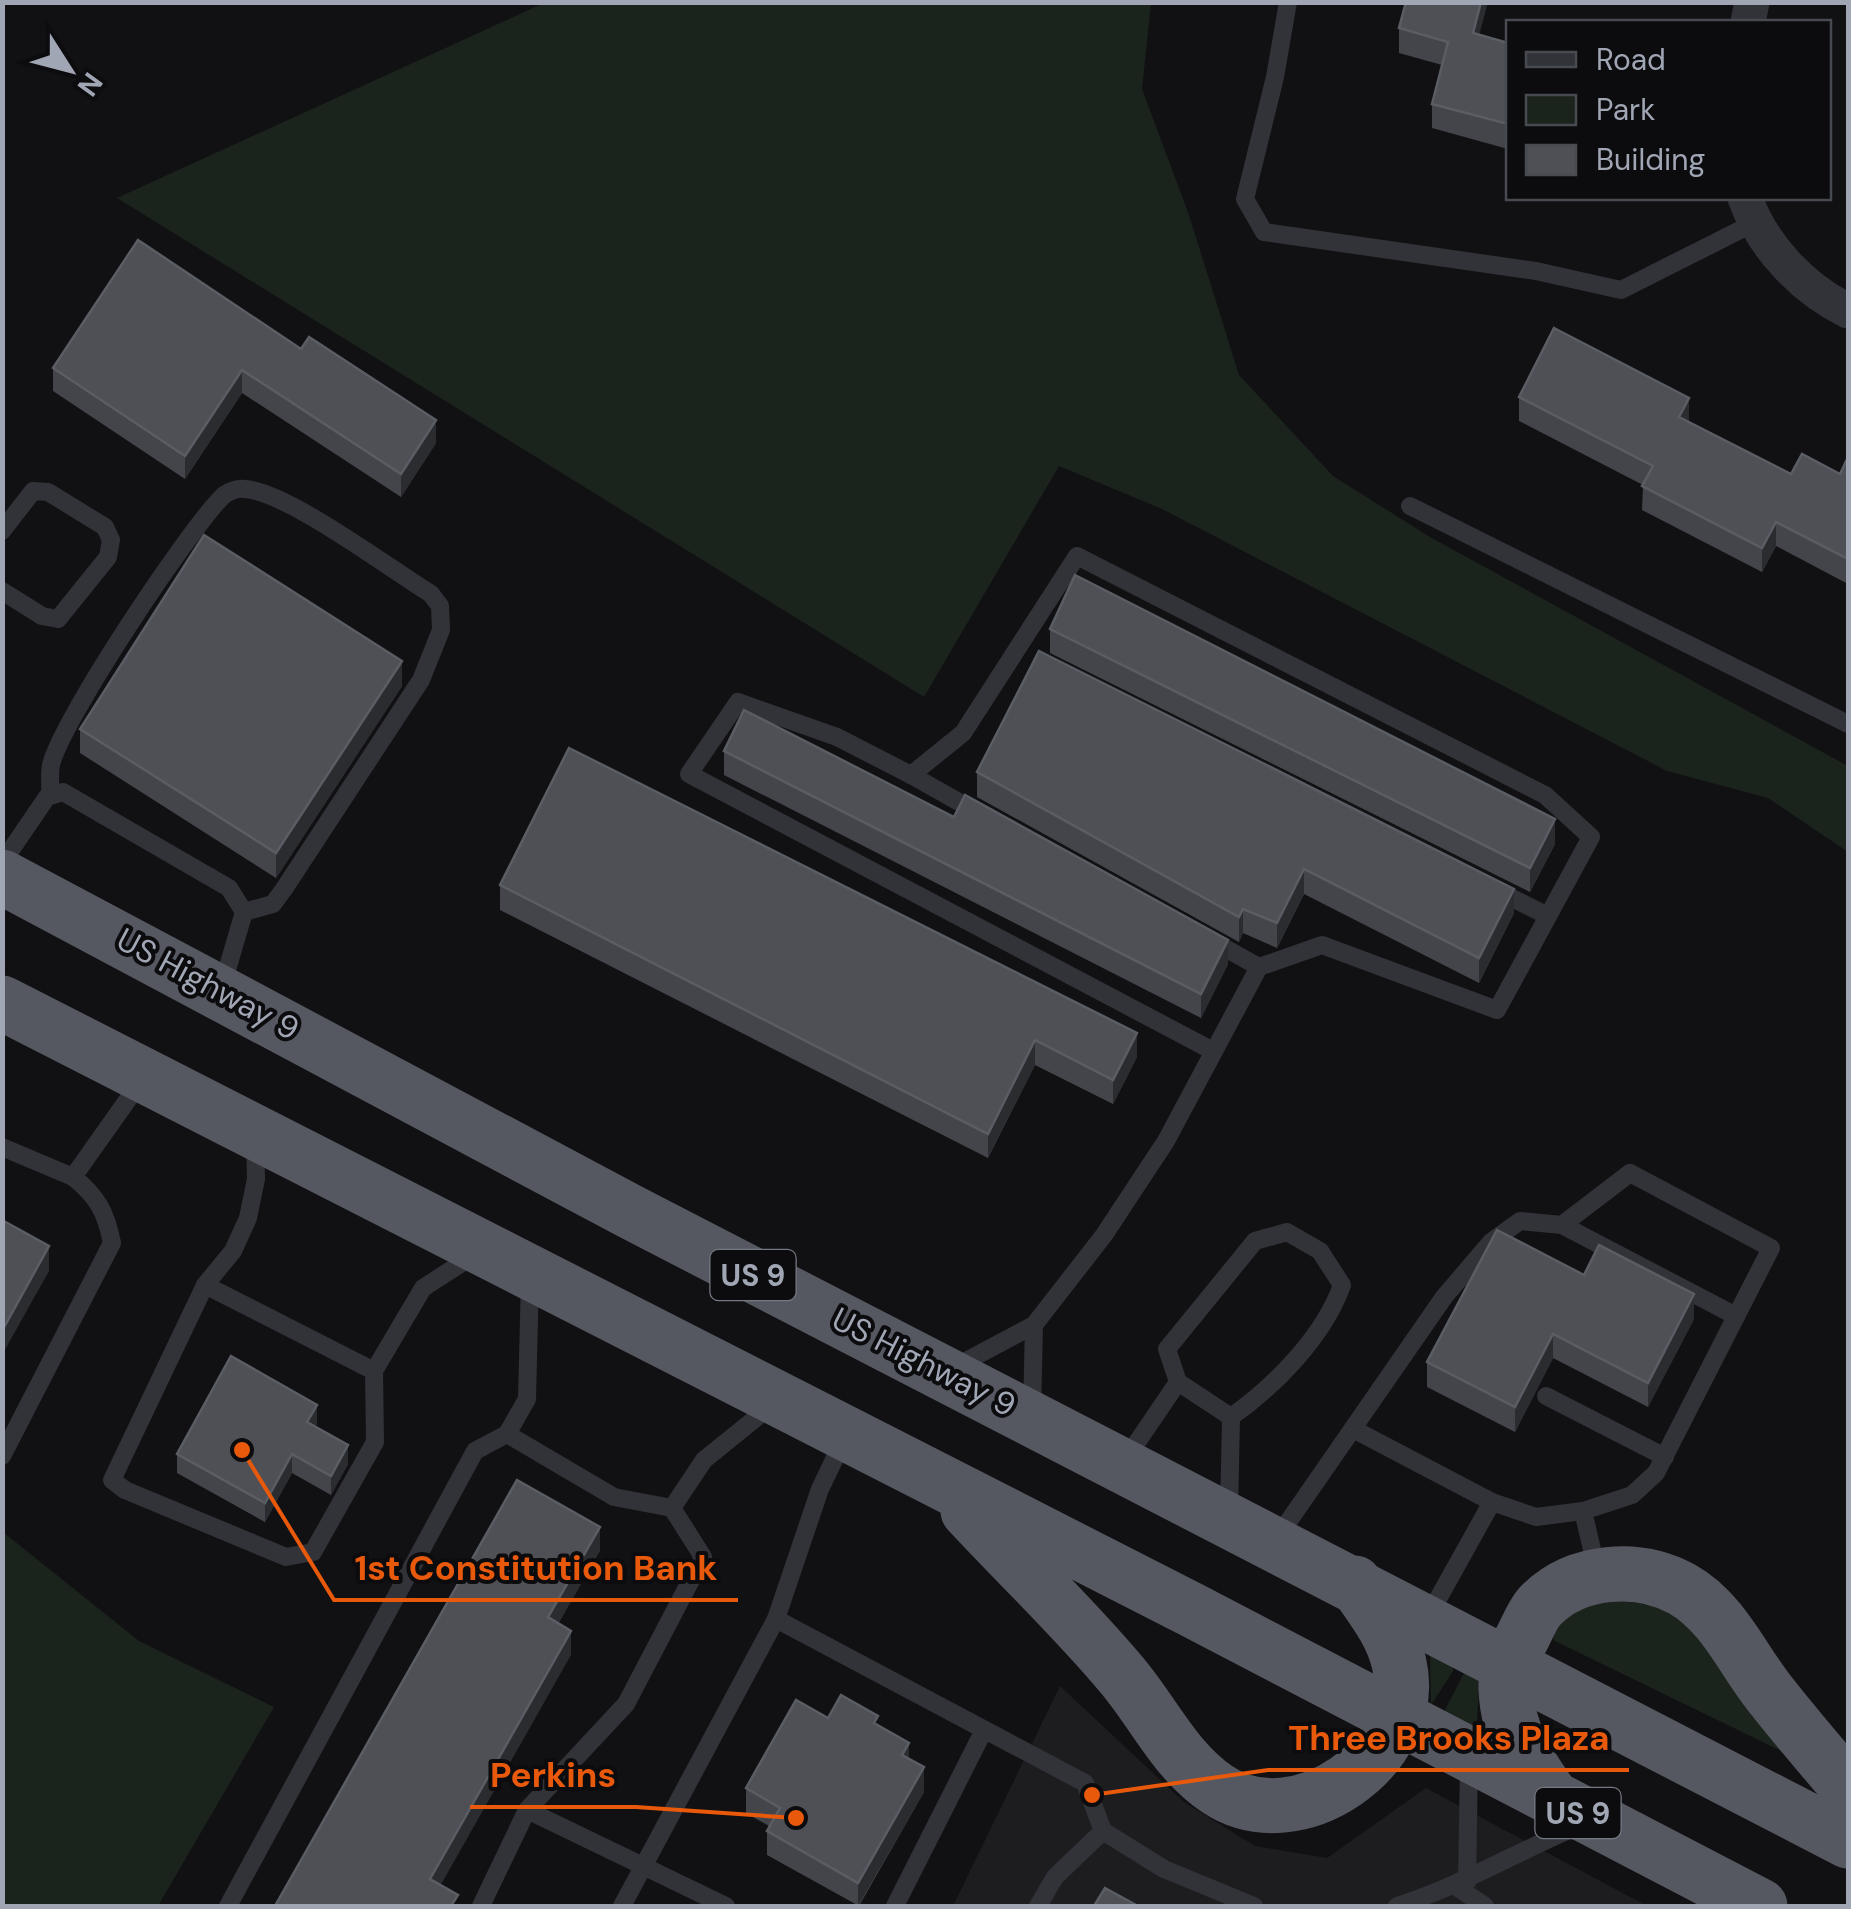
<svg xmlns="http://www.w3.org/2000/svg" width="1851" height="1909" font-family="'DM Sans',sans-serif">
	<rect width="100%" height="100%" fill="#111113"/>
	<path fill="#1d1d20" d="M1060,1686L1184,1802L1255,1846L1327,1858L1426,1788L1647,1906H953Z"/>
	<g fill="#1b231d">
		<path d="M544,3H1151L1142,89L1189,215L1239,375L1333,476L1430,537L1848,766V852L1768,798L1667,771L1162,509L1059,466L924,697L117,198Z"/>
		<path d="M3,1532L139,1641L274,1707L158,1906H3Z"/>
		<path d="M1610,1597L1680,1612L1787,1754L1555,1641L1549,1633L1572,1612Z"/>
		<path d="M1430,1654L1453,1664V1671L1431,1705Z"/>
		<path d="M1466,1669L1479,1678L1477,1728L1444,1712Z"/>
	</g>
	<g fill="none" stroke-linecap="round" stroke-linejoin="round">
		<g stroke="#323338" stroke-width="18">
			<path d="M1288,2L1275,77L1245,199L1264,232L1536,271L1621,290L1754,223"/>
			<path d="M1410,506L1848,724"/>
			<path d="M2,531L33,491L48,492L105,527L111,540L108,557L58,619L42,616L2,591"/>
			<path d="M911,775L982,815"/>
			<path d="M50,796C51,786 49,775 51,765C60,723 190,527 224,495C230,491 238,488 245,489C288,492 390,569 431,594L440,606L441,630L421,680L284,889L273,904L244,912"/>
			<path d="M2,863L47,797L63,792L229,888L244,912L222,987"/>
			<path d="M1494,889L1548,916"/>
			<path d="M1207,938L1259,967"/>
			<path d="M255,1139L256,1179L248,1218L233,1251L205,1285L112,1480L125,1490L286,1557L313,1552L375,1442L374,1371L423,1288L474,1255"/>
			<path d="M2,1147L73,1177L141,1081"/>
			<path d="M1562,1225L1630,1173L1771,1248L1656,1473L1632,1495L1583,1511L1597,1571"/>
			<path d="M205,1285L374,1371"/>
			<path d="M953,1368L1034,1325L1104,1235L1166,1141L1259,967L1322,945L1497,1010L1591,837L1545,795L1077,556L963,733L911,775L837,737L738,702L689,774L1213,1051"/>
			<path d="M1178,1382L1231,1417"/>
			<path d="M1546,1396L1665,1457"/>
			<path d="M1032,1411L1034,1325"/>
			<path d="M1353,1429L1492,1502L1429,1615"/>
			<path d="M507,1434L614,1497L672,1508L703,1557L626,1704L527,1810"/>
			<path d="M844,1439L820,1489L776,1619L1085,1783L1103,1831"/>
			<path d="M2,1456L112,1243C106,1212 97,1196 73,1177"/>
			<path d="M1125,1460L1178,1382L1167,1349L1255,1241L1287,1232L1320,1251L1342,1285C1324,1336 1275,1386 1231,1417L1229,1514"/>
			<path d="M1492,1502L1536,1517L1583,1511"/>
			<path d="M672,1508L704,1460L772,1405"/>
			<path d="M1277,1538L1444,1297L1491,1242L1520,1221L1562,1225L1736,1316"/>
			<path d="M1467,1882L1469,1763"/>
			<path d="M1455,1886L1485,1906"/>
			<path d="M228,1906L475,1451L507,1434L527,1399L530,1279"/>
			<path d="M481,1906L527,1810L726,1906"/>
			<path d="M622,1906L776,1619"/>
			<path d="M895,1906L984,1730"/>
			<path d="M1038,1906L1055,1877L1103,1831L1164,1869L1254,1906"/>
			<path d="M1397,1906C1463,1885 1520,1850 1583,1824"/>
		</g>
		<g stroke="#323338" stroke-width="35">
			<path d="M1748,22L1752,2"/>
			<path d="M1745,198C1763,247 1802,288 1848,311"/>
		</g>
		<g stroke="#565861" stroke-width="55">
			<path d="M2,877L631,1212L1848,1841"/>
			<path d="M2,1003L1192,1610L1760,1906"/>
			<path d="M968,1511C1018,1565 1072,1616 1120,1673C1153,1711 1174,1760 1217,1789C1297,1843 1421,1756 1399,1663C1392,1632 1372,1608 1355,1583"/>
			<path d="M1554,1800C1529,1765 1508,1734 1506,1690C1505,1670 1512,1656 1521,1640C1527,1629 1532,1615 1540,1606C1576,1569 1638,1565 1682,1589C1723,1612 1742,1659 1770,1694C1795,1726 1822,1757 1848,1788"/>
		</g>
	</g>
	<g fill="#44454b">
		<path d="M1399,28L1479,35L1508,43V149L1432,128V104L1442,65L1399,53Z"/>
		<path d="M138,240L436,443L401,497L242,393L185,479L53,391V368Z"/>
		<path d="M1519,397L1689,422L1791,474H1840L1848,457V584L1776,546L1762,572L1642,510L1643,485L1519,421Z"/>
		<path d="M1050,629L1555,844L1530,892L1050,653Z"/>
		<path d="M402,686L276,878L80,753V729Z"/>
		<path d="M724,751L1228,964L1201,1018L724,775Z"/>
		<path d="M977,772L1514,913L1479,983L1304,894L1277,948L1243,933L1239,942L977,797Z"/>
		<path d="M500,885L1137,1057L1113,1104L1035,1065L988,1158L500,910Z"/>
		<path d="M1584,1275L1694,1319L1648,1407L1553,1358L1515,1432L1427,1387V1362Z"/>
		<path d="M317,1424L315,1427L348,1464L331,1495L292,1473L265,1522L177,1473V1454Z"/>
		<path d="M828,1718L878,1726L909,1759L924,1792L859,1906L767,1855V1831L769,1826L746,1813V1788Z"/>
	</g>
	<g fill="#2b2c30">
		<path d="M1481,2H1488L1473,58V33Z"/>
		<path d="M242,370V393L185,479V456Z"/>
		<path d="M1689,398V423L1679,417Z"/>
		<path d="M436,420V443L401,497V474Z"/>
		<path d="M1776,522V546L1762,572V548Z"/>
		<path d="M402,661V686L276,878V853Z"/>
		<path d="M1555,819V844L1530,892V868Z"/>
		<path d="M1304,869V894L1277,948V923Z"/>
		<path d="M1514,889V913L1479,983V958Z"/>
		<path d="M1243,909V933L1239,942V917Z"/>
		<path d="M1228,940V964L1201,1018V994Z"/>
		<path d="M1137,1033V1057L1113,1104V1080Z"/>
		<path d="M1035,1040V1065L988,1158V1134Z"/>
		<path d="M49,1246V1271L2,1355V1331Z"/>
		<path d="M1694,1294V1319L1648,1407V1383Z"/>
		<path d="M1553,1334V1358L1515,1432V1407Z"/>
		<path d="M317,1405V1424L307,1441V1422Z"/>
		<path d="M348,1445V1464L331,1495V1476Z"/>
		<path d="M292,1454V1473L265,1522V1503Z"/>
		<path d="M600,1527V1551L548,1642V1617Z"/>
		<path d="M571,1631V1655L430,1904V1879Z"/>
		<path d="M909,1743V1768L902,1755Z"/>
		<path d="M924,1767V1792L858,1906V1883Z"/>
	</g>
	<g fill="#4e5056" stroke="#5b5d65" stroke-width="2.5">
		<path d="M1406,2H1481L1473,33L1508,43V124L1432,104L1448,42L1399,28Z"/>
		<path d="M138,240L301,349L309,337L436,420L401,474L242,370L185,456L53,368Z"/>
		<path d="M1554,328L1689,398L1679,417L1791,474L1802,454L1840,474L1848,457V559L1776,522L1762,548L1642,486L1653,466L1519,397Z"/>
		<path d="M204,535L402,661L276,853L80,729Z"/>
		<path d="M1075,575L1555,819L1530,868L1050,629Z"/>
		<path d="M1039,651L1514,889L1479,958L1304,869L1277,923L1243,909L1239,917L977,772Z"/>
		<path d="M744,710L954,817L965,795L1228,940L1201,994L724,751Z"/>
		<path d="M569,748L1137,1033L1113,1080L1035,1040L988,1134L500,885Z"/>
		<path d="M2,1220L49,1246L2,1331Z"/>
		<path d="M1497,1230L1584,1275L1599,1245L1694,1294L1648,1383L1553,1334L1515,1407L1427,1362Z"/>
		<path d="M231,1356L317,1405L307,1422L348,1445L331,1476L292,1454L265,1503L177,1454Z"/>
		<path d="M517,1480L600,1527L548,1617L571,1631L430,1879L458,1895L451,1906H275Z"/>
		<path d="M841,1695L878,1716L874,1723L909,1743L902,1755L924,1767L858,1883L767,1831L780,1808L746,1788L796,1700L828,1718Z"/>
		<path d="M1105,1888L1138,1906H1094Z"/>
	</g>
	<g text-anchor="middle" dominant-baseline="central" stroke-width="8" stroke-linejoin="round" paint-order="stroke">
		<g fill="#0c0c0e" stroke="#747883" stroke-width="2.5">
			<rect x="710.5" y="1250" width="85" height="50" rx="8"/>
			<rect x="1535.5" y="1788" width="85" height="50" rx="8"/>
		</g>
		<g font-size="30" font-weight="bold" fill="#a1a6b5">
			<text x="753" y="1275">US 9</text>
			<text x="1578" y="1813">US 9</text>
		</g>
		<g font-size="32" fill="#a1a6b5" stroke="#0c0c0e">
			<text transform="translate(208 984) rotate(28)">US Highway 9</text>
			<text transform="translate(924 1362) rotate(27)">US Highway 9</text>
		</g>
	</g>
	<path fill="none" stroke="#e8590c" stroke-width="4" d="M242 1450L334 1600H738M1092 1795L1268 1770H1629M796 1818L636 1807H470"/>
	<g fill="#e8590c" stroke="#0c0c0e" stroke-width="4">
		<circle cx="242" cy="1450" r="10"/>
		<circle cx="1092" cy="1795" r="10"/>
		<circle cx="796" cy="1818" r="10"/>
	</g>
	<g font-size="35" text-anchor="middle" font-weight="bold" fill="#e8590c" stroke="#0c0c0e" stroke-width="8" stroke-linejoin="round" paint-order="stroke">
		<text x="536" y="1580">1st Constitution Bank</text>
		<text x="1449" y="1750">Three Brooks Plaza</text>
		<text x="553" y="1787">Perkins</text>
	</g>
	<rect width="1851" height="1909" fill="none" stroke="#a1a6b5" stroke-width="10"/>
	<rect x="1506" y="20" width="325" height="180" fill="#0c0c0e" stroke="#484a51" stroke-width="2.5"/>
	<rect x="1526" y="52" width="50" height="15" fill="#323338" stroke="#484a51" stroke-width="2.5"/>
	<text x="1596" y="70" font-size="30" fill="#a1a6b5">Road</text>
	<rect x="1526" y="95" width="50" height="30" fill="#1b231d" stroke="#484a51" stroke-width="2.5"/>
	<text x="1596" y="120" font-size="30" fill="#a1a6b5">Park</text>
	<rect x="1526" y="145" width="50" height="30" fill="#4e5056" stroke="#484a51" stroke-width="2.5"/>
	<text x="1596" y="170" font-size="30" fill="#a1a6b5">Building</text>
	<g transform="translate(70 70) rotate(126)" stroke="#0c0c0e" stroke-width="8" paint-order="stroke">
	<path d="M0-8L18 38L0 25L-18 38Z" fill="#a1a6b5"/>
	<text y="-15" font-size="28" font-weight="bold" text-anchor="middle" fill="#a1a6b5">N</text>
	</g>
</svg>
